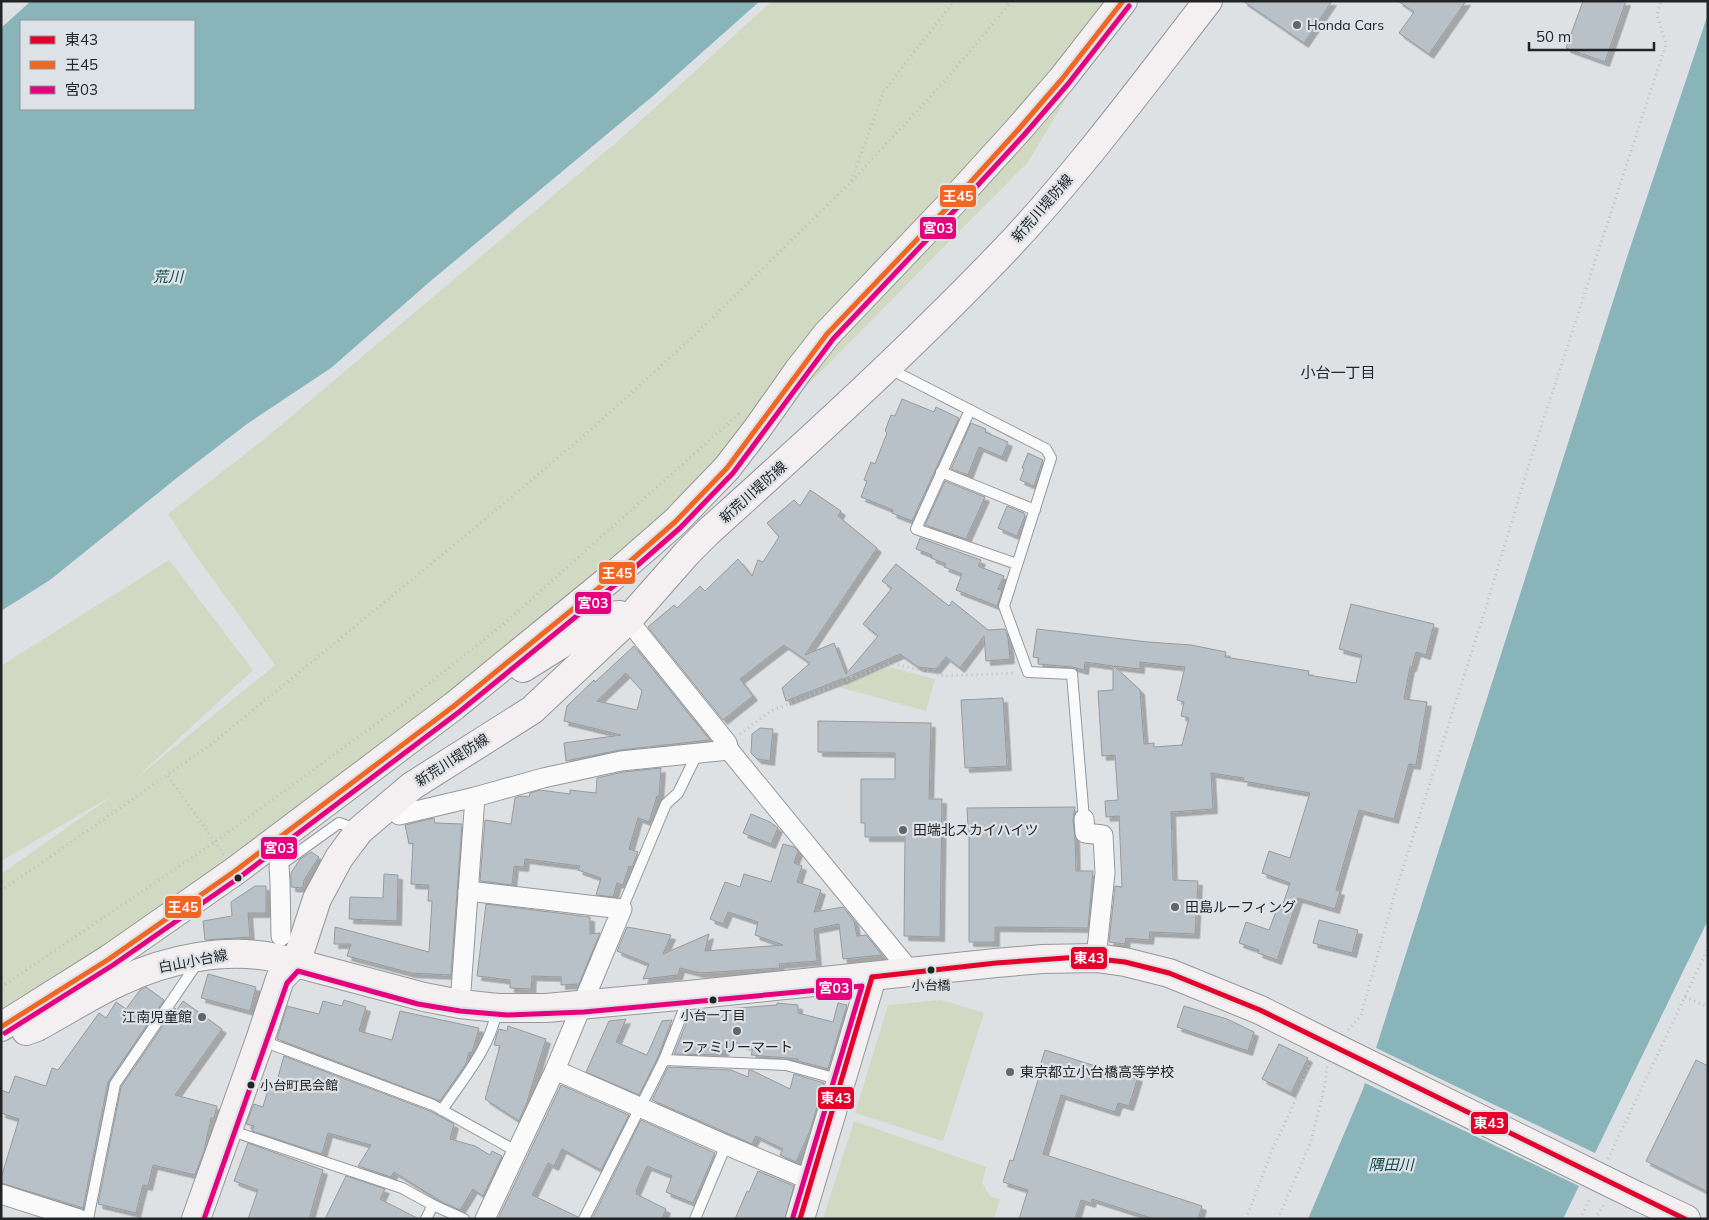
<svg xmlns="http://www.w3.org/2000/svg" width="1709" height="1220" font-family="Mulish,'Noto Sans JP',sans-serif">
	<defs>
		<filter id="shadow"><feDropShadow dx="4.5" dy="4.5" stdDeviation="0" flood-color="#0004"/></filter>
	</defs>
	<rect width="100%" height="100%" fill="#dee1e4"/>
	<g fill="#d1d9c2">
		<path d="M772,1H1125L1028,162L755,438L516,647L230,861L1,1016V874L115,794L1,861V666L169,560L253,670L134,780L275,665L191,549L168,514L267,437L625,135Z"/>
		<path d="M889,667L935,679L926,711L839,687Z"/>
		<path d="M941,1000L984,1013L943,1141L855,1113L888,1005Z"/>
		<path d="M854,1121L986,1167L982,1183L990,1196L1000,1199L994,1219H823Z"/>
	</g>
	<g fill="#89b5ba" fill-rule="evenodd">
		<path d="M31,1H760L653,96L433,279L331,368L247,424L178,477L50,580L1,611V28ZM21,21H194V109H21Z"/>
		<path d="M1708,14V920L1563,1219H1308L1363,1089L1628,254Z"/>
	</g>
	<path fill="#dee1e4" d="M1374,1047L1597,1154L1581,1187L1363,1082Z"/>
	<g fill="#b8c1c8" stroke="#989a9c" fill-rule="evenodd" filter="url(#shadow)">
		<path d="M1243,1H1332L1304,43Z"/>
		<path d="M1398,1H1466L1429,54L1399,33L1414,12Z"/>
		<path d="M1583,1H1626L1605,62L1566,48Z"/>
		<path d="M902,399L934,412L936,407L959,418L912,521L892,513L893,510L861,497L867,481L864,480L871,462L875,464L887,433L885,431L891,415L895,416Z"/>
		<path d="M971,423L986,429L985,432L1008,442L1002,457L979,447L968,475L951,469Z"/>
		<path d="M1028,453L1043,460L1034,486L1020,480L1024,469L1022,468Z"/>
		<path d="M945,481L985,497L966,539L925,525Z"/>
		<path d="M810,490L841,511L838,516L877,548L805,655L834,643L846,674L878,636L863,624L892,588L882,581L896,564L949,606L952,601L988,630L1005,629L1008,638L1010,659L986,661L984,636L960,668L946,657L936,669L918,667L900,654L841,680L842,679L786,701L782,688L810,663L784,645L740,679L753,696L723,720L648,627L674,605L677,608L700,586L705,591L738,559L752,576L758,560L763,562L779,537L767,523L794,500L800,506Z"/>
		<path d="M1007,506L1024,513L1025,516L1017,536L998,528Z"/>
		<path d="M920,538L981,560L978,566L1004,576L998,589L1002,591L997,606L956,590L962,574L944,567L946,564L931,558L932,555L916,549Z"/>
		<path d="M1351,604L1434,624L1426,655L1416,652L1412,667H1410L1404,699L1427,702L1416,765L1409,764L1394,819L1359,810L1336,890L1340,891L1335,909L1298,898L1277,960L1258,953L1259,950L1239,943L1246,922L1269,930L1277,909L1281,910L1290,883L1262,873L1269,851L1290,858L1310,793L1243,781L1244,778L1211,773L1213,809L1171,812L1173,880L1198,881L1195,934L1150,932L1149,940L1126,938L1125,944L1109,942L1115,886L1122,887L1119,816L1106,817L1105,801L1118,800L1115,755L1102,756L1098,691L1113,690V666L1085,662L1084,670L1072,667L1038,664L1039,658L1033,657L1037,629L1148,642L1191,645L1226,652L1225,657L1309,671L1308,675L1356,683L1362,655L1339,649ZM1140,662L1185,667L1177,700L1184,702L1181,716L1189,718L1182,745L1154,747V743L1144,744L1140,690L1114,666L1140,669Z"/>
		<path d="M634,646L710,740L620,750L566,761L564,743L621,735L564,721L567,706L594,680L595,682ZM626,673L642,691L637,710L597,701Z"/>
		<path d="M1003,698L1007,766L965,768L961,700Z"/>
		<path d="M818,721L931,723L929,799H942L940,937L904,936L905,837H865V823H861V779H895V753L818,752Z"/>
		<path d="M760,728L773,729L770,761L757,759L751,753L752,734Z"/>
		<path d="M661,768L659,796H657L649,822L638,818L629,849L638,852L632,867L629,866L623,885L617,883L613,897L596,895L601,878L578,870L580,866L525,859L524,867L514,866L512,885L480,881L485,820L511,824L515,798L520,796L529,797L530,793L540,790L570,794V790L596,793L597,778L623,772Z"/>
		<path d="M1075,807L1073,820L1075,839L1076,871H1093L1088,928L995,927V942H969V829H968L967,808Z"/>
		<path d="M751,814L770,822L778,828L771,844L743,833Z"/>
		<path d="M434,818L435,823L462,824L451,975L411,973L347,956L351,944H334L335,927L429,952L432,901H428L429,885L411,884L413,843L409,844L405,825Z"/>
		<path d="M783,844L794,847L798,851L794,863L802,866L797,882L821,890L814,912L843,907L854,921L857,936L866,935L882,955L843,959L839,924L814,929L817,961L779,964L780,968L700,973L680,968L678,975L643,979L649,964L617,951L627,927L671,935L663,954L709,934L705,951L783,945L755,935L758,922L728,912L723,924L710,919L725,882L740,887L744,874L771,882Z"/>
		<path d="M311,852L319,857L304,880L303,888L291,887V873L300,859Z"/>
		<path d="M384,874L398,875L397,921L349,919L350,897L383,898Z"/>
		<path d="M255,886H266V913H248L250,937L205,940L203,921L232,916L231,902Z"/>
		<path d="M486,904L590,917V934L600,933L579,984L561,985V977L532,976L531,989L510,988V980L477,976Z"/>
		<path d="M1319,920L1358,930L1352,953L1313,943Z"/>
		<path d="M208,974L256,987L250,1011L201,998Z"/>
		<path d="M146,987L164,1000L108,1082L83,1208L1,1183V1178L19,1119L1,1113V1090L9,1093L15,1076L46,1086L52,1068L58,1070L99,1013L106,1018L116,1002L126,1009L140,990Z"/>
		<path d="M344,1000L366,1007L359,1031L392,1040L400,1011L479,1028L472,1053L469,1052L466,1064L440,1101L277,1039L287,1006L319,1014L323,1001L342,1006Z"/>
		<path d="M183,1001L222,1029L175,1095L217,1106L214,1118H211L204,1151L195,1175L153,1165L148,1186L143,1185L136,1213L98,1204L121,1087L175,1008L177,1010Z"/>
		<path d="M777,1003L798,1005V1013L833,1022L838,1003L847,1005L828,1069L798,1061V1059L751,1055L753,1048L728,1040L724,1052L709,1051L719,1055L674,1054L688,1019L723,1016L725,1009L777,1005Z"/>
		<path d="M1184,1006L1227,1019L1254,1032L1248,1051L1177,1027Z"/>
		<path d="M626,1019L616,1042L647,1055L662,1021L672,1020L658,1057L639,1095L586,1072L609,1021Z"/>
		<path d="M508,1026L546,1039L527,1102L519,1121L485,1099L500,1046L494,1045L497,1034L499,1029L507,1031Z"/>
		<path d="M1279,1044L1308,1058L1291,1093L1262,1079Z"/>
		<path d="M1045,1050L1124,1075L1125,1072L1138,1077L1129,1106L1118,1103L1115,1112L1061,1095L1043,1154L1202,1206L1198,1219H1154L1092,1199L1091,1203L1081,1200L1075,1219H1019L1028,1190L1003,1182L1010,1160L1013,1161L1039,1077L1037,1076Z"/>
		<path d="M284,1056L430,1111L454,1124L450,1139L475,1146L490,1155L492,1151L502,1156L483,1196L473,1189L460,1210L442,1202L394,1172L391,1177L358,1166L371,1145L328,1133L322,1154L252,1131L254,1126L246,1124L254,1104L263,1107L270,1083L276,1084Z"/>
		<path d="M1696,1060L1708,1066V1192L1646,1161Z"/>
		<path d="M668,1067L731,1070L748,1077L749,1070H751L790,1089L794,1074L824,1083L810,1131L796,1162L780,1155L783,1149L756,1136L752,1144L652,1100Z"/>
		<path d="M561,1085L629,1115L601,1170L562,1149L554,1166L548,1163L532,1195L578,1217L577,1219H498Z"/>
		<path d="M641,1120L715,1153L693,1203L666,1192L672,1176L647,1166L636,1191L637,1192L636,1194L666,1209L662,1219H592Z"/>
		<path d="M248,1143L323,1170L309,1219H248L258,1190L234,1181Z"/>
		<path d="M758,1171L794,1186L785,1219H735L747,1191L749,1192Z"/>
		<path d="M346,1176L385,1189L380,1199L419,1219H325Z"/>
	</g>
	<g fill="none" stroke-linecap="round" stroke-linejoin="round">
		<g stroke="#95989a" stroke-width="12">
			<g id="lane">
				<path d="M888,368L1046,449L1051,458L1004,606L1028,672L1072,674L1084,819"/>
				<path d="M970,410L916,529L1017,564"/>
				<path d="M941,472L1035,510"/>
				<path d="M279,866L339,823L359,830"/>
				<path d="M622,909L666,804L678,793L697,754"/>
				<path d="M260,1040L433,1105L516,1151"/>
				<path d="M664,1060L786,1065L841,1080"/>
				<path d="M442,1110C463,1079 491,1047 497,1009"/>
				<path d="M229,1130L402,1188L433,1205L464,1219"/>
				<path d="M88,1219L115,1084L198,962"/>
				<path d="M426,1219L433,1205"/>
				<path d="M584,1219L664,1060L688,999"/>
				<path d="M695,1219L726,1145"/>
			</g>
		</g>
		<g stroke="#95989a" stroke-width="21">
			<g id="street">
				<path d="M628,620L727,743L729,750L911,972"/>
				<path d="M387,805L399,815L475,797L543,778L621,761L729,750"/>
				<path d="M1084,819L1085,833L1103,835L1105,873L1096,958"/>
				<path d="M279,866L280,882L281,936"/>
				<path d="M468,891L622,909L555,1070L485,1219"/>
				<path d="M460,1004L475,797"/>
				<path d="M555,1070L726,1145L812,1181"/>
				<path d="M1,1194L79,1219"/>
			</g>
		</g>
		<g stroke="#95989a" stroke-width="30">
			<g id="secondary">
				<path d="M523,668L606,616L620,615L628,620"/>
				<path d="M1,1027L109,959L235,871L454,706L611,578L675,522L727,468L757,429L798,371L827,334L948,207L1018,130L1062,79L1123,1"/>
				<path d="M26,1031L37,1027C65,1012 92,994 121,981C167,959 226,947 277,958L424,997L460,1004L498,1008H546L689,995L996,963L1042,959L1096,958L1125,962L1169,973L1260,1010L1334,1047"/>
				<path d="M1637,1196L1686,1219"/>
				<path d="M196,1219L260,1040L280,979L296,963L317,899L339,858L350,843L360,830L412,786L532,710L628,620L688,552L708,532C809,441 910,349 1004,251C1078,173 1142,86 1208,1"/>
				<path d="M800,1219L872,977"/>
			</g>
		</g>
		<g stroke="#bebec0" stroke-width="3" stroke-dasharray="1 4" stroke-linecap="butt">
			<path d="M851,181L884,91L954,1"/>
			<path d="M740,734L771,711L890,663L946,676L1015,673"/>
			<path d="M168,776L224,855"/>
			<path d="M1,891L213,743L482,522L595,426L698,332L851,182L941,85L1012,1"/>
			<path d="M1,987L215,842L403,704L499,628L740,413"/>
			<path d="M1685,997L1708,1007"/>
			<path d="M1348,1030L1361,1015L1394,896L1486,607L1530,461L1666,44L1657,15L1661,1"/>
			<path d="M1608,1159L1708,948"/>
			<path d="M1246,1219L1273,1148L1292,1108L1311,1060"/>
			<path d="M1278,1219L1311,1141L1325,1085L1327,1066"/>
			<path d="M1580,1219L1591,1197"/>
			<path d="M1595,1219L1605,1203"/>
		</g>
		<use href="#lane" stroke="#fafafb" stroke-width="10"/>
		<use href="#street" stroke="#fafafb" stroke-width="19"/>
		<use href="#secondary" stroke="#f4eff1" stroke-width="28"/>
		<g stroke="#95989a" stroke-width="30" stroke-linecap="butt">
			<path id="secondary-bridge" d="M1334,1047L1637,1196"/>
		</g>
		<use href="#secondary-bridge" stroke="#f4eff1" stroke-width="28"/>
		<g stroke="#dce2e6" stroke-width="9">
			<g id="bus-1">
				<path d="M872,977L996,963L1080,957L1125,962L1169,973L1260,1010L1685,1219"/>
				<path d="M800,1219L872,977"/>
			</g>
		</g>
		<g stroke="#dce2e6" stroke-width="9">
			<path id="bus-2" d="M1,1027L109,959L235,871L454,706L611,578L675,522L727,468L827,334L948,207L1018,130L1062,79L1123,1"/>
		</g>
		<g stroke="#dce2e6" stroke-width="9">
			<g id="bus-3">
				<path d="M5,1033L113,965L240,877L459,712L616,584L680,528L733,473L833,339L953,212L1024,135L1068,84L1129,6"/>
				<path d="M204,1219L287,983L298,971L418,1004L460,1011L507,1015L584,1012L862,986L793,1217"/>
			</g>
		</g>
		<use href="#bus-1" stroke="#e4002b" stroke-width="5"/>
		<use href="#bus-2" stroke="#f26522" stroke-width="5"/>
		<use href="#bus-3" stroke="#e5007d" stroke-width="5"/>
	</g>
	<g fill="#636668" stroke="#dce2e6" stroke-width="2">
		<circle cx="1297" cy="25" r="5"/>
		<circle cx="903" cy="830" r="5"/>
		<circle cx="1175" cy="907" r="5"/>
		<circle cx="202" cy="1017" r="5"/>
		<circle cx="737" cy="1031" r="5"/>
		<circle cx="1010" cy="1072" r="5"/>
	</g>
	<g fill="#212325" stroke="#dce2e6" stroke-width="2">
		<circle cx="238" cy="878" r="4.5"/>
		<circle cx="931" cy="970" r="4.5"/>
		<circle cx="713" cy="1000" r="4.5"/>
		<circle cx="251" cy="1085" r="4.5"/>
	</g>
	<g text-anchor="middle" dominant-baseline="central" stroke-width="4.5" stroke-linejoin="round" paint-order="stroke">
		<g font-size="13" fill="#212325" stroke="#dce2e6">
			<text x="931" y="985">小台橋</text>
			<text x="713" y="1015">小台一丁目</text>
			<text x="260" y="1085" text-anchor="start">小台町民会館</text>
		</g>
		<g font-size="14" fill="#212325" stroke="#dce2e6" text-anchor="start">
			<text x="1307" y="25">Honda Cars</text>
			<text x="913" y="830">田端北スカイハイツ</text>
			<text x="1185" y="907">田島ルーフィング</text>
			<text x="192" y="1017" text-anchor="end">江南児童館</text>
			<text x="737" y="1047" text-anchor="middle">ファミリーマート</text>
			<text x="1020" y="1072">東京都立小台橋高等学校</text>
		</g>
		<g font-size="14" fill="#212325" stroke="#dce2e6">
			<text transform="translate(1042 208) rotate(-49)">新荒川堤防線</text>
			<text transform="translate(753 492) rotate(-42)">新荒川堤防線</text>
			<text transform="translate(452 760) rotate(-33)">新荒川堤防線</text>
			<text transform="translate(193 961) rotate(-11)">白山小台線</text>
		</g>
		<g font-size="15" font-style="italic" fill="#10494e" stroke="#dce2e6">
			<text x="168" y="276">荒川</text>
			<text x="1391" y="1164">隅田川</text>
		</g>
		<g font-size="15" fill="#212325" stroke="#dce2e6">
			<text x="1338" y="372">小台一丁目</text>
		</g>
	</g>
	<g stroke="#dce2e6" stroke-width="2">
		<rect x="939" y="184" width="38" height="24" rx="5" fill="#f26522"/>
		<rect x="919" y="216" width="38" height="24" rx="5" fill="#e5007d"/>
		<rect x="598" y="561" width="38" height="24" rx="5" fill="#f26522"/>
		<rect x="574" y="591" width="38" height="24" rx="5" fill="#e5007d"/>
		<rect x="260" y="836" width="38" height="24" rx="5" fill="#e5007d"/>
		<rect x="164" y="895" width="38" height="24" rx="5" fill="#f26522"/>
		<rect x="1070" y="946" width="38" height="24" rx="5" fill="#e4002b"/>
		<rect x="815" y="977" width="38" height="24" rx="5" fill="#e5007d"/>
		<rect x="817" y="1086" width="38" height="24" rx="5" fill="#e4002b"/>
		<rect x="1470" y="1111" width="39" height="24" rx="5" fill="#e4002b"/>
	</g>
	<g font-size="14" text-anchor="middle" font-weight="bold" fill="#fff">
		<text x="958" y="201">王45</text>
		<text x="938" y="233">宮03</text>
		<text x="617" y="578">王45</text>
		<text x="593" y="608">宮03</text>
		<text x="279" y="853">宮03</text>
		<text x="183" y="912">王45</text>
		<text x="1089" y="963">東43</text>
		<text x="834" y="993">宮03</text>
		<text x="836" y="1103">東43</text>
		<text x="1489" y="1128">東43</text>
	</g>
	<rect width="1709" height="1220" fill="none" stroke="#212325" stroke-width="5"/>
	<rect x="20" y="20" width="175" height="90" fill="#dce2e6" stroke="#919699"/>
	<rect x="30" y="36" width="25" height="8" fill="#e4002b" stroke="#919699"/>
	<text x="65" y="45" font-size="15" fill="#212325">東43</text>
	<rect x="30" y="61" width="25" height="8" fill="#f26522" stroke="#919699"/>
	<text x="65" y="70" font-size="15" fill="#212325">王45</text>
	<rect x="30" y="86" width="25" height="8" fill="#e5007d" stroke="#919699"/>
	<text x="65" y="95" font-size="15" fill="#212325">宮03</text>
	<path d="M1529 42v8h125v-8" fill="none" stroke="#212325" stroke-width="2.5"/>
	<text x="1536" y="42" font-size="15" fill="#212325" stroke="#dce2e6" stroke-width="4" paint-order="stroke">50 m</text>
</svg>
